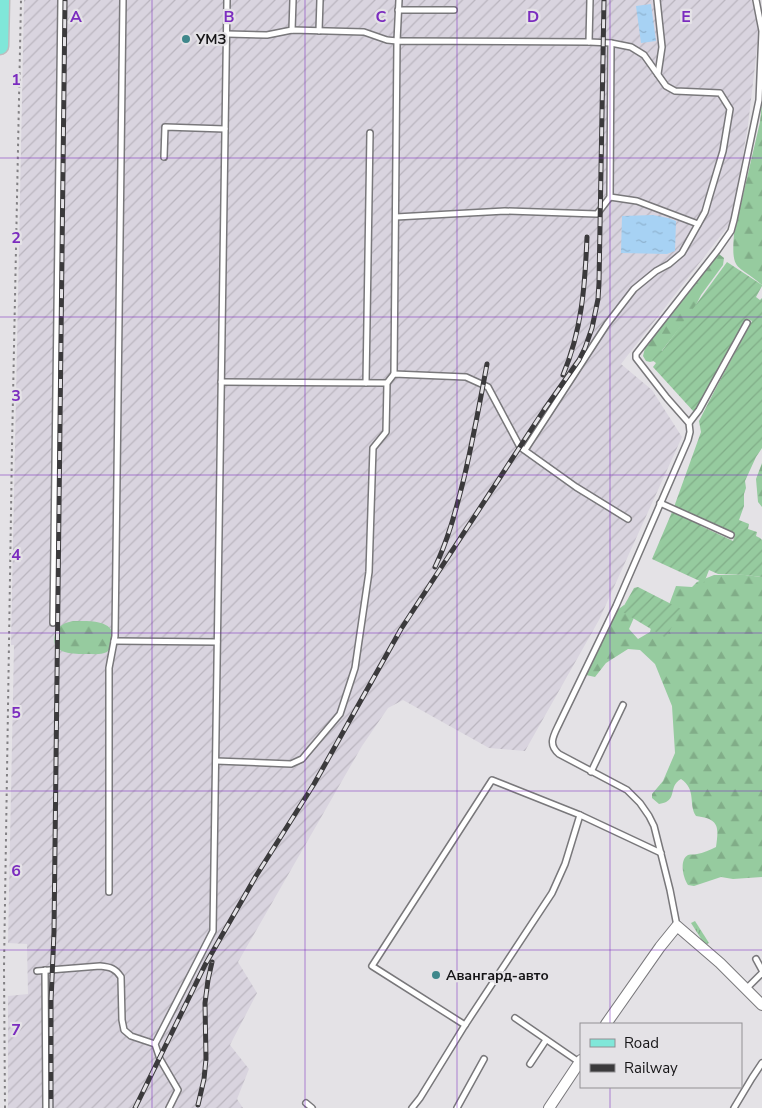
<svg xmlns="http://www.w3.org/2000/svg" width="762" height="1108" font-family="'Nunito Sans',sans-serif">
	<defs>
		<pattern id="industrial-furrows" width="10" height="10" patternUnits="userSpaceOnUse" patternTransform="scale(1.25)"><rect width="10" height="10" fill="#d9d4df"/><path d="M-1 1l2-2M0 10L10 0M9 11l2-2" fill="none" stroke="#bab5bf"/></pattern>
		<pattern id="grass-tufts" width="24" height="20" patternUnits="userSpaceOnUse" patternTransform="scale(1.25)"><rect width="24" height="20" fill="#96cb9f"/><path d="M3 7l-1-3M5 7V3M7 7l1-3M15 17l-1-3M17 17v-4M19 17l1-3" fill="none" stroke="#81ad88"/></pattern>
		<pattern id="forest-firs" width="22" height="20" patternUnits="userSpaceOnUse" patternTransform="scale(1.25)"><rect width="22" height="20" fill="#96cb9f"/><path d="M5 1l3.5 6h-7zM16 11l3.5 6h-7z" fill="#81ad88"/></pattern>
		<pattern id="garden-furrows" width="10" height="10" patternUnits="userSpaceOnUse" patternTransform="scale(1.25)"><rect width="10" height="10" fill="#96cb9f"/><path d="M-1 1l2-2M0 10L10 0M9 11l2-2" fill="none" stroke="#81ad88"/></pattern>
		<pattern id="water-ripples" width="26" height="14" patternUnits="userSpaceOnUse" patternTransform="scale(1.25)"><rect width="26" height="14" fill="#a7d2f4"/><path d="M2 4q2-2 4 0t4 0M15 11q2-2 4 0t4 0" fill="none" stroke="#8fb3d0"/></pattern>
	</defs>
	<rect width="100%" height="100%" fill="#e4e2e6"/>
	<path fill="url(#industrial-furrows)" d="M24,0H752L759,32L748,125L732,221L621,364L652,390L682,437L599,620L525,751L489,748L403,700L388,708L362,746L238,962L257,993L230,1045L249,1069L237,1099L243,1108H8V996L28,994L27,944L8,943L14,645H11Z"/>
	<path fill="url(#grass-tufts)" d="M695,921L709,943L705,945L691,923Z"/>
	<g fill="url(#forest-firs)">
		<path d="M762,102V285C737,263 731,273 734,234L760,122Z"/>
		<path d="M719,254L724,258L723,265L701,295L694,309L654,361L650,362L646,361L643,356L645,348L649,343L717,255Z"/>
		<path d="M762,463V507L758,502L756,479Z"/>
		<path d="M714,575H745L762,577V877L733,879L721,877L694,886L688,885C683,878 679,860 688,855C691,854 694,855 697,854C703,853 710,850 716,847C719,826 719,819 696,816C688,804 697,790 681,779C667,787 679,801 659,804L652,798V794L663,781L675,753L672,706L655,664L640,650L628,649L606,663L595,677L586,675L587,666L616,611L624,605L636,613L629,629L638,639L650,632L652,624L666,613L676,586L692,587L697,582Z"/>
		<path d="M73,621C90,621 121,619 111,646C110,648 109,650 107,652C101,655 94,654 88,654C75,654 49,655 55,634C58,625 65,623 73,621Z"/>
	</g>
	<g fill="url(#garden-furrows)">
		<path d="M727,262L762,285V286L756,297L760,300L762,298V448L756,457L745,481L746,488L744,494V506L739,520L749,524L748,529L757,532L756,536L760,538L762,540V577L745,575L718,574L709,570L704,583L652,559L672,512L701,524V526L733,541L735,535L674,507L701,432L699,421L717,386L752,321L748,319L735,338L708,389L694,412L653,367L656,363L652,360L660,350L662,351Z"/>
		<path d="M638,587L681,609L666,638L621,611L634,588Z"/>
	</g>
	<g fill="url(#water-ripples)">
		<path d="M651,4L656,41L641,43L636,6Z"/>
		<path d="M653,215L668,218L676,221L675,251L667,254L621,253L622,216Z"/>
	</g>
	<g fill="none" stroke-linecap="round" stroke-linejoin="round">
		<g stroke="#79787b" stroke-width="8">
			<g id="service">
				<path d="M657,0L662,47L658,74"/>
				<path d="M398,10H454"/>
				<path d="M292,30L293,0"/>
				<path d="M319,31L320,0"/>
				<path d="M227,34L267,35L292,30L364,32L387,40L397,41L399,0"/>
				<path d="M164,157L165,127L225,129"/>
				<path d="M610,197L637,201L698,224"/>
				<path d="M396,217L505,211L597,214L610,197L611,43"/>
				<path d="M394,374L397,41L589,42L590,0"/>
				<path d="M221,382L387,383"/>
				<path d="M366,383L370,133"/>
				<path d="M689,423L699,410L747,323"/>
				<path d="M525,450L607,324L634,289L656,271L669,264L682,253L705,212L709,198L723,151L730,109L720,93L675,91L666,86L644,55L631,47L611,43L589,42"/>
				<path d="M660,503L731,535"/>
				<path d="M53,623L61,0"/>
				<path d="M114,641L217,642"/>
				<path d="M216,761L291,764L302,759L340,714L355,668L369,572L373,448L386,432L387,383L394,374L466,377L488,387L520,447L576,487L628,519"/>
				<path d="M591,772L623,705"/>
				<path d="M109,892V668L115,636L123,0"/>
				<path d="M677,926L670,890L654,826L649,816L640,803L627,790L559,754C547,744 554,735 560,722L616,606L688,440L690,432L689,423L667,398L636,358V354L717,251L731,231L734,220L759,100L762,31L756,0"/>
				<path d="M756,959L762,970"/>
				<path d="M45,970L46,1108"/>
				<path d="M37,971L100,966C110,967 115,968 121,977L122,1020L124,1030L131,1036L155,1044"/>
				<path d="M746,989L762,973"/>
				<path d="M515,1018L579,1062"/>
				<path d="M465,1025L372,966L492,780L580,815L661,853"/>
				<path d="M530,1064L546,1040"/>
				<path d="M306,1103L312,1108"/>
				<path d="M169,1108L178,1090L160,1059L155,1044L213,931L227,0"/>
				<path d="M412,1108L420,1098L465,1025L552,893L565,864L580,815"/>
				<path d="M457,1108L484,1059"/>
				<path d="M734,1108L752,1078L762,1063"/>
			</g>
		</g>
		<g stroke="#79787b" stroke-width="12">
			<g id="minor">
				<path d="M606,1024L660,947L677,926L720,963L762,1005"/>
				<path d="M549,1108L581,1060"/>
			</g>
		</g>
		<g stroke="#bebdbe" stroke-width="19">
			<path id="primary" d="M0,46L1,0"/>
		</g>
		<path stroke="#828083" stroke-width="2" stroke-dasharray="2.5 4" stroke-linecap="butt" d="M5,1108L4,968L12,447L21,0"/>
		<use href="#service" stroke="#fff" stroke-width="5"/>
		<use href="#minor" stroke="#fff" stroke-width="10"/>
		<use href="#primary" stroke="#80e7d9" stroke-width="16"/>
		<g stroke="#3b3a3c" stroke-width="5">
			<g id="rail">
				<path d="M563,375C582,330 585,285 587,237"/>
				<path d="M435,567C449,538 456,509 464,478C473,440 480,402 487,364"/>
				<path d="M198,1105L204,1079L206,1059L205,1003L208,980L212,962"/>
				<path d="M51,1108V1001L54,932L65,0"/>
				<path d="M135,1108L205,965L221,937L256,876L314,784L401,629L544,410L579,360L585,348L592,328L598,299L599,283L604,0"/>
			</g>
		</g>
		<use href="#rail" stroke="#e4e2e6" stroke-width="3" stroke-dasharray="9" stroke-linecap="butt"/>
	</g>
	<path fill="none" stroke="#7b2cbf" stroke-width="1" stroke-opacity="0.55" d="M152,0V1108M305,0V1108M457,0V1108M610,0V1024M0,158H762M0,317H762M0,475H762M0,633H762M0,791H762M0,950H762M610,1087V1108"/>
	<g fill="#3f878b" stroke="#e4e2e6" stroke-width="2">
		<circle cx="186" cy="39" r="5"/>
		<circle cx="436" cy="975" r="5"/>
	</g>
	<g text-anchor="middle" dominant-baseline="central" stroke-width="4.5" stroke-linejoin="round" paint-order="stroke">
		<g font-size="14" font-weight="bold" fill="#161517" stroke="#e4e2e6" text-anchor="start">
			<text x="196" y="39">УМЗ</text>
			<text x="446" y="975">Авангард-авто</text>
		</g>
	</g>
	<g font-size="16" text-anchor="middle" font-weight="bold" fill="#7b2cbf" stroke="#e4e2e6" stroke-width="4.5" stroke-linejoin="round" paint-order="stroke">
		<text x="76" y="22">A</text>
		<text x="229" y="22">B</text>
		<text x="381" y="22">C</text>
		<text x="533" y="22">D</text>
		<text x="686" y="22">E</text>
		<text x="16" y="85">1</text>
		<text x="16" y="243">2</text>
		<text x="16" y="401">3</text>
		<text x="16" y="560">4</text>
		<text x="16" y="718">5</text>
		<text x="16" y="876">6</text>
		<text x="16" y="1035">7</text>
	</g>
	<rect x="580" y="1023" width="162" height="65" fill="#e4e2e6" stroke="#929093"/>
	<rect x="590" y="1039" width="25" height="8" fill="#80e7d9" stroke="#929093"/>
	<text x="624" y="1048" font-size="15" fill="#161517">Road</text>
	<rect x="590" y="1064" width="25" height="8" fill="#3b3a3c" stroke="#929093"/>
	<text x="624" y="1073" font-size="15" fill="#161517">Railway</text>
</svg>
